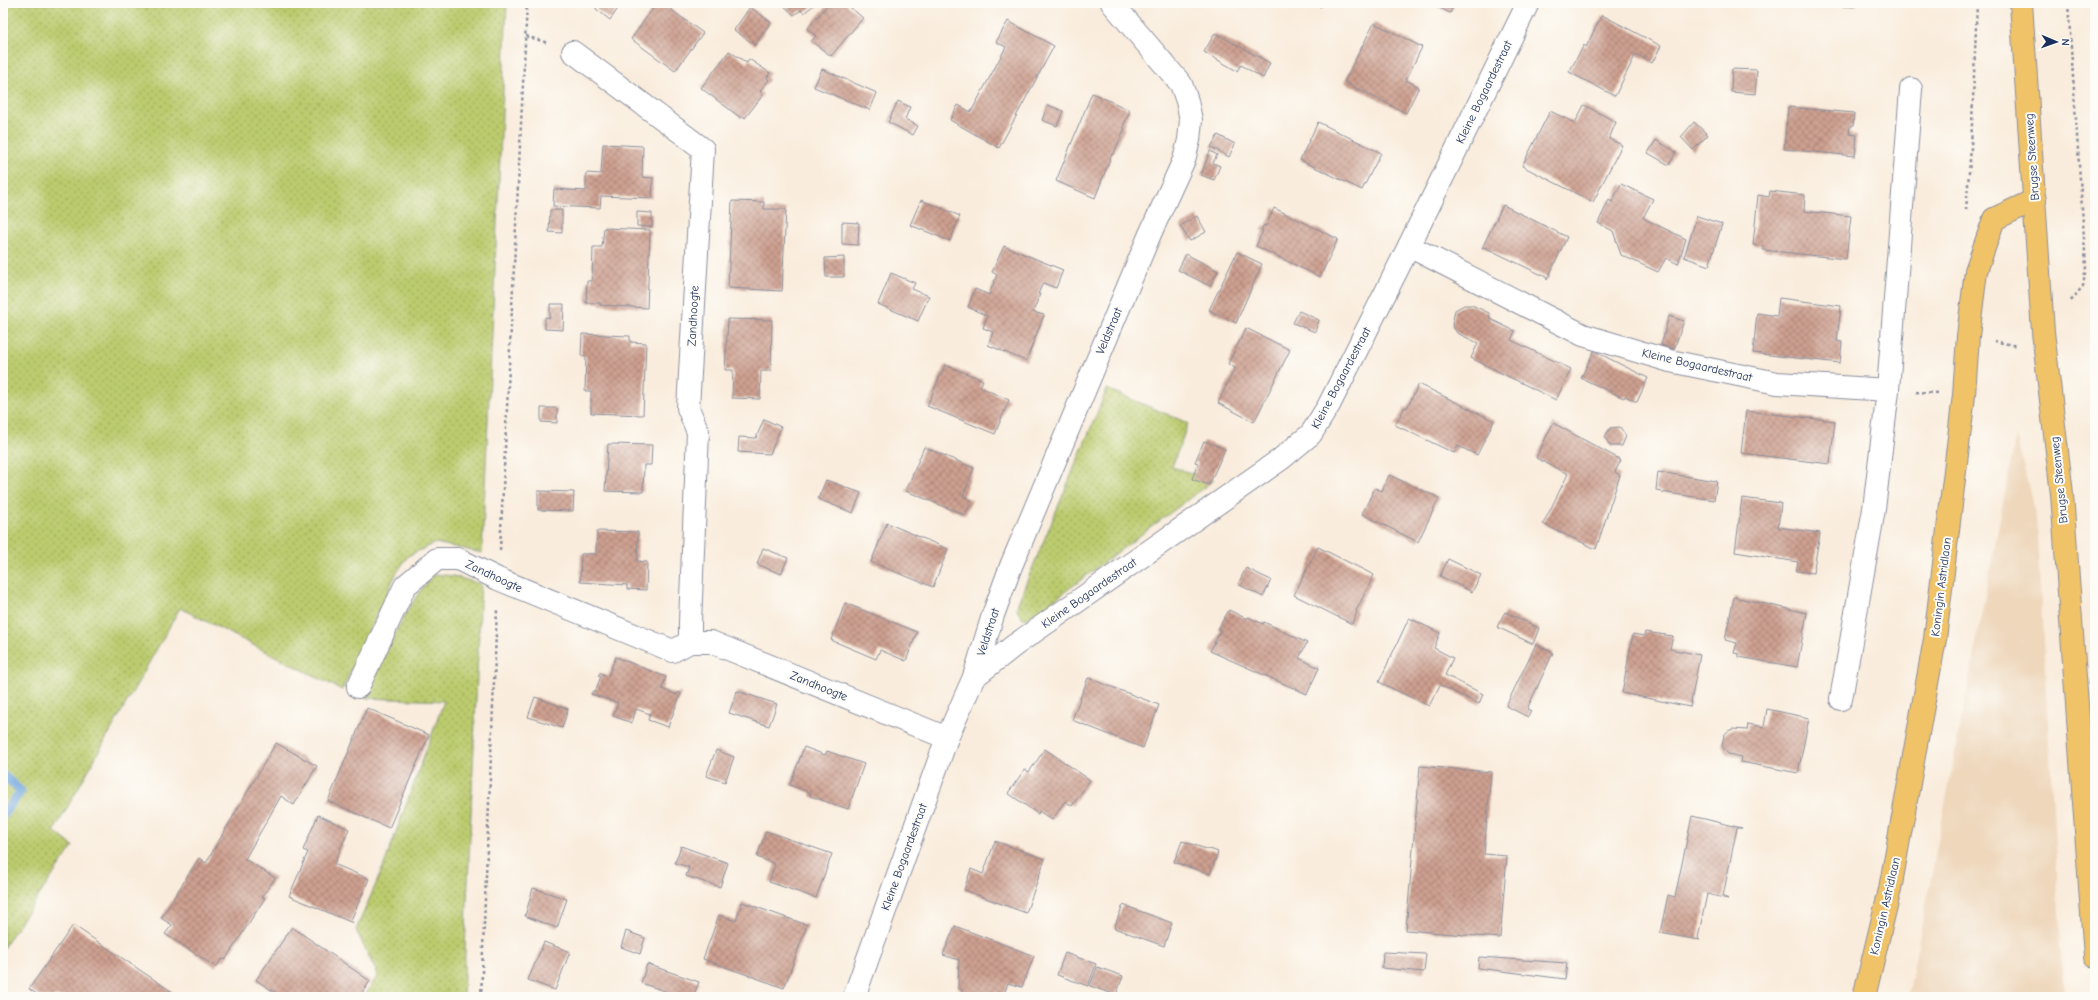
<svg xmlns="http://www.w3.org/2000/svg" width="2098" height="1000" font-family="'Comic Neue',sans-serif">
	<defs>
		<pattern id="grass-dots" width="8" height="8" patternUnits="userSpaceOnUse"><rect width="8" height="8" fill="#bbcb6d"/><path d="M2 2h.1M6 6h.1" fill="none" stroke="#97a55d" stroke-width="1.8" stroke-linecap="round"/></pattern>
		<pattern id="building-cross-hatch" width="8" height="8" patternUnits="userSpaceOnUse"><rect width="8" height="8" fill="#cea090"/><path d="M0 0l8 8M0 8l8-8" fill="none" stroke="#a68379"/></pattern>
	</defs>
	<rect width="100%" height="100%" fill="#fdfcf7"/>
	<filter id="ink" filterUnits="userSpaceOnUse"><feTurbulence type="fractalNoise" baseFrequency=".025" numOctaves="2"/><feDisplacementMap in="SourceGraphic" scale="8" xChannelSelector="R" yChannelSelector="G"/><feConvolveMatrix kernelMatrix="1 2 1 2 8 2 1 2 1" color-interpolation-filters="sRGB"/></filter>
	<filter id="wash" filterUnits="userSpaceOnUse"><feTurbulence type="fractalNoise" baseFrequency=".012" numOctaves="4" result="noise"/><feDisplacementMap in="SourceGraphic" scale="16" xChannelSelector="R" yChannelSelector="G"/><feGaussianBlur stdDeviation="0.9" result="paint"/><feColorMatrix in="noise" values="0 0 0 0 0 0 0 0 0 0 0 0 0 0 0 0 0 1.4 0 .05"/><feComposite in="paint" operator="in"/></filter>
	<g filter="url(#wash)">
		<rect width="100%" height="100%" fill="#f9ecdc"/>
		<path fill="#eed7bb" d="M2016,435L2036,518L2064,997H1908Z"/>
		<g fill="url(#grass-dots)" stroke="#6b7d66">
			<path d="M3,3H507L482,553L435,543L408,556L396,574L342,690L180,608L54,831L73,846L3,948Z"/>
			<path d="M1107,389L1188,423L1172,467L1214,480L1030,618H1023C1016,612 1016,608 1019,600Z"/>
			<path d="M434,574L453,576L481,584L463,997H364L378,975L356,930L384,865L444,701L365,698C385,656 402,609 434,574Z"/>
		</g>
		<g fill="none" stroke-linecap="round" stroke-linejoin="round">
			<path stroke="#70a4dc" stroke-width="9" d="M3,775L21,791L3,815"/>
		</g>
		<g id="blocks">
			<g fill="url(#building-cross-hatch)">
				<path d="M597,3H622L610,20L596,9Z"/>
				<path d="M657,3H662L703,33L675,71L631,39Z"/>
				<path d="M781,3H816L804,13L801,10L794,15Z"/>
				<path d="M829,3H845L863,18L831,56L811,41L816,36L807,29Z"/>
				<path d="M1314,3H1323L1321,7Z"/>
				<path d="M1430,3H1455L1450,13Z"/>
				<rect x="1802" y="3" width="54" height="3"/>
				<path d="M750,7L771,22L755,45L734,30Z"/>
				<path d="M1602,15L1661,46L1652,63L1636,54L1615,96L1569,72L1584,45L1586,47Z"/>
				<path d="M1008,21L1054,46L999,148L950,120L958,105L971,112L1006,47L996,42Z"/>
				<path d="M1374,23L1422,47L1406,80L1419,87L1406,113L1344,82Z"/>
				<path d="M1215,33L1270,63L1263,78L1241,65L1237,71L1204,52Z"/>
				<path d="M729,51L747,63L749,59L770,73L767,78L769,80L760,91L763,95L745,118L743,116L741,118L701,88Z"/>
				<path d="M822,69L877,93L870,110L814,87Z"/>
				<path d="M1732,69L1757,70L1755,94L1731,92Z"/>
				<path d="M1092,93L1130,110L1123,127L1125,128L1114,153L1112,154L1095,198L1056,181Z"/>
				<path d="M898,101L910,107L905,119L918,126L913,135L888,122Z"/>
				<path d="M1048,105L1063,111L1057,126L1042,120Z"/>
				<path d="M1584,105L1616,122L1609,139L1622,145L1593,202L1522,166L1550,111L1575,123Z"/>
				<path d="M1788,107L1854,113L1853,126H1850L1849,134L1857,135L1855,156L1784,149Z"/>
				<path d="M1318,122L1381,153L1362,190L1300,160Z"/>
				<path d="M1694,122L1708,135L1693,150L1681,137Z"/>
				<path d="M1218,135L1235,144L1229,157L1211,147Z"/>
				<path d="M1656,140L1676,152L1669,165L1648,153Z"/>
				<path d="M603,144L643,146L642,177L653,178L652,198L601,196L600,208L553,206L554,189L586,191V173L601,174Z"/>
				<path d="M1210,151L1217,155L1213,163L1220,166L1214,180L1201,175Z"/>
				<path d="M1621,184L1653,199L1643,218L1686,239L1678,264L1666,258L1658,272L1621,255L1613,231L1598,223L1609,200L1612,202Z"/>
				<path d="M1770,191L1805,195L1804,211L1851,216L1846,259L1763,250V246L1753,245L1758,195L1769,197Z"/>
				<path d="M921,200L960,216L950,241L910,225Z"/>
				<path d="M732,201L764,202V209H786L782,291L728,288Z"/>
				<path d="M1503,205L1567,237L1547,280L1546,277L1484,247L1482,248Z"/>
				<path d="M1274,208L1338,239L1320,277L1256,246L1263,231L1261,230L1264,225L1266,226Z"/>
				<path d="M550,210H562V233L549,232Z"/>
				<path d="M637,212L652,213V227L637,226Z"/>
				<path d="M1197,216L1206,232L1190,241L1180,226Z"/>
				<path d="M1697,216L1722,224L1709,266L1684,257Z"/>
				<path d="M842,222L859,223L858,245L842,244Z"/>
				<path d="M604,228L650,230L647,308L600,305V303H586L587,281H592L593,247H602Z"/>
				<path d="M1004,246L1063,270L1056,288L1043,283L1038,294H1040L1033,312L1044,315L1026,361L988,345L993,332L983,328L987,316L968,307L975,289L989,295L997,275L992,272Z"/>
				<path d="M1237,252L1262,264L1236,323L1209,310Z"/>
				<path d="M1186,254L1218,271L1210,286L1178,270Z"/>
				<path d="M844,257V277H826L825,258Z"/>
				<path d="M891,273L915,283L912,289L929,296L918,321L878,304Z"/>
				<path d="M1779,298L1841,306L1837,341L1842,342L1840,363L1753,353L1757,313L1777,316Z"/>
				<path d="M550,304H564L563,330L545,329V317L550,318Z"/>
				<path d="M1464,305H1472L1489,313L1490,319L1515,331L1511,340L1571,369L1556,400L1471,358L1478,343L1457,333L1452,325L1455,310Z"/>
				<path d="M1299,311L1319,320L1315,332L1293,323Z"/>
				<path d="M1669,316L1684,321L1674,349L1661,345Z"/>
				<path d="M728,319L772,320L771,371H761L760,399L732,398L733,370H725Z"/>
				<path d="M1246,328L1290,350L1254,422L1218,403L1235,368L1228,364Z"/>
				<path d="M582,334L630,336V342L646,343L643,415L591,413V391H585L586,356H581Z"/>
				<path d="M1594,351L1648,378L1637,402L1625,396L1624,398L1581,378Z"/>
				<path d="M945,365L983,380L980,387L1009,400L995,434L927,406Z"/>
				<path d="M1419,384L1494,421L1477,455L1458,446L1454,453L1395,425L1405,407L1407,408Z"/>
				<path d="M541,408H557V423L541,422Z"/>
				<path d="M1746,411L1835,421L1830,464L1741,453Z"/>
				<path d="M764,419L781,427L770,454L738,452L739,437L756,438Z"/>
				<path d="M1553,423L1621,460L1615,472L1620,475L1596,549L1543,524L1568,474L1536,458Z"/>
				<path d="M1620,427L1626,436L1622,446H1610L1605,437L1610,428Z"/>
				<path d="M1204,441L1225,449L1209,485L1192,479L1198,463L1195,462Z"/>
				<path d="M608,444L652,445L651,465H644L643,492L605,491Z"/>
				<path d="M924,447L974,468L963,496L972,500L965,515L906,491Z"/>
				<path d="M1658,472L1717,481L1714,500L1661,492L1662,491L1656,490Z"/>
				<path d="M1389,475L1439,498L1418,542L1362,514L1375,488L1382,491Z"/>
				<path d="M826,480L861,493L853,513L818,499Z"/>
				<path d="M538,491L574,492L573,511L538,510Z"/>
				<path d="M1742,498L1781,503L1778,527L1820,533L1813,573L1796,571L1798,562L1735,552Z"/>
				<path d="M887,523L948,549L933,587L871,562Z"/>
				<path d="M597,531L638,532L637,561L647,562L646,590L627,589V585L580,582L581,554H596Z"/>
				<path d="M1318,547L1374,575L1356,611L1357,612L1352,624L1294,595Z"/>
				<path d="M763,548L788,558L781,574L757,564Z"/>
				<path d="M1448,559L1481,575L1472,592L1440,576Z"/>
				<path d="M1246,568L1271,580L1263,597L1238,584Z"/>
				<path d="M1734,597L1807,613L1797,667L1739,657V654L1734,653L1737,643L1725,640Z"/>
				<path d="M845,603L917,632L906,661L880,650L876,659L831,640Z"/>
				<path d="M1229,610L1247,619L1248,617L1263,624L1264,622L1307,643L1299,658L1319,668L1307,694L1210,651L1221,630L1218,629Z"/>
				<path d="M1505,612L1539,628L1533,644L1497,627Z"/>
				<path d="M1409,618L1440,633L1434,648L1453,658L1445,675L1483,694L1479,704L1440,685L1429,706L1379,682Z"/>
				<path d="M1645,632L1673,636L1670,649L1700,655L1690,707L1622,693L1633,634L1644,636Z"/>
				<path d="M1536,644L1553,653L1527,709L1531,711L1528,717L1506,706Z"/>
				<path d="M616,657L666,677L662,689L677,695L679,692L681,693L668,727L648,720L650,714L636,709L632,723L613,716L618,703L591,694L593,691L595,692L601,676L598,675L600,673L608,676Z"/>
				<path d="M1088,678L1159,705L1143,748L1072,720Z"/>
				<path d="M737,691L777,704L769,726L729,713Z"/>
				<path d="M535,697L568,709L562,728L528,717Z"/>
				<path d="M367,708L429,735L389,828L328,801Z"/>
				<path d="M1767,709L1809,718L1798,773L1741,762L1742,757L1728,754L1722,746L1724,735L1728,731L1733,729L1747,730L1748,724L1764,727Z"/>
				<path d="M276,743L317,766L294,805L281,796L245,859L275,878L262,897L265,898L225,960L222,959L216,967L165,934L172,925L161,918L199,858L206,863Z"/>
				<path d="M804,747L825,755L827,751L864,764L848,809L810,796L811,793L790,785Z"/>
				<path d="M1045,749L1090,780L1072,806L1065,801L1052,820L1039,811L1038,814L1008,793L1025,769L1029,772Z"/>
				<path d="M716,750L734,757L725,782L706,776Z"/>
				<path d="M1420,766L1491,772L1484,854L1507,856L1500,938L1406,930Z"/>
				<path d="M318,815L349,829L334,864L369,879L351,920L353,923L289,896L308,852L303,850Z"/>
				<path d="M1692,816L1742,828H1737L1723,896L1728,899L1707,894L1698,938L1700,940L1660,933L1668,895L1675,897Z"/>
				<path d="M766,831L832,854L816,898L769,882L775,864L757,857Z"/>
				<path d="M995,841L1045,859L1026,913L964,890L971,869L983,874Z"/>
				<path d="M1182,841L1209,850L1210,849L1218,852L1210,874L1174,862Z"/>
				<path d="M681,846L728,863L720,887L686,876L689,867L675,863Z"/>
				<path d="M533,888L567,899L557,928L525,916Z"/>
				<path d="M742,902L807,925L784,988L703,959L719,915L736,921Z"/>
				<path d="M1123,905L1172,923L1164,946L1114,928Z"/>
				<path d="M73,925L174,993L171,997H41L29,989Z"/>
				<path d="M955,926L1034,956L1022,987L1008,983L1003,997H960L962,990L958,988L959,960L943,955Z"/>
				<path d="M292,927L370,981L359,997H282L256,980Z"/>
				<path d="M626,931L645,938L640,954L621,947Z"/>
				<path d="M544,942L570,952L555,990L528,980Z"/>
				<path d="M1383,952L1426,954L1424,972L1382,968Z"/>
				<path d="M1065,953L1096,964L1088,986L1057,975Z"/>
				<path d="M1479,957L1567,963L1565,979L1478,968Z"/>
				<path d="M647,964L699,982L693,997H682L641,983Z"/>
				<path d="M1097,967L1123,976L1116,995L1090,986Z"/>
			</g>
		</g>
	</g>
	<g filter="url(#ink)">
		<use href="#blocks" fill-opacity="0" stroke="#8a8e9d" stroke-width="1"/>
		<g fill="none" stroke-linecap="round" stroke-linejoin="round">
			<g stroke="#8a8e9d" stroke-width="24">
				<g id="minor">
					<path d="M573,52L703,149L688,408L698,432L690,622V642"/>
					<path d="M1409,246L1583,335L1670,361L1777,383L1888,390L1874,509L1841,699"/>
					<path d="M1888,390L1911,89"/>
					<path d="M974,677L1015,645L1281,459L1311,434L1329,405L1409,246L1528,3"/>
					<path d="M358,687L405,586L437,559H458L498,579L673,651L690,642H711L947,738"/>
					<path d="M854,997L947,738L974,677L993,615L1011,566L1150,234L1184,160L1189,140L1191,120L1187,101L1181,84L1112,3"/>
				</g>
			</g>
			<g stroke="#8a8e9d" stroke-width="24">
				<g id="major">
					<path d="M2021,3L2043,332L2062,494L2095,957"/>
					<path d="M1864,997L1890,889L1935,639L1964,395L1968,336L1976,271L1994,219L2035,200"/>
				</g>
			</g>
			<g stroke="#8a8e9d" stroke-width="2.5" stroke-dasharray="3 3" stroke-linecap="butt">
				<path d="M2068,3L2086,267L2083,286L2070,302"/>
				<path d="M526,36L548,43"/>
				<path d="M1966,210L1971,148L1977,3"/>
				<path d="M1994,341L2017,346"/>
				<path d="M1916,392L1937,393"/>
				<path d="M500,550L527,3"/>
				<path d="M481,997L497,609"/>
			</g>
			<use href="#minor" stroke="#fff" stroke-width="22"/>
			<use href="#major" stroke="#f1c369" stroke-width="22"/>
		</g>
	</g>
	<g text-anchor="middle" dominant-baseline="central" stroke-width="4" stroke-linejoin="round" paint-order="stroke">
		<g font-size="12" fill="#1b2f5e" stroke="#fdfcf7">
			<text transform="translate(1484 92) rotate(-64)">Kleine Bogaardestraat</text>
			<text transform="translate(2032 157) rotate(-94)">Brugse Steenweg</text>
			<text transform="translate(693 316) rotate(-87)">Zandhoogte</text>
			<text transform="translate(1109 331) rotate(-67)">Veldstraat</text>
			<text transform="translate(1697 365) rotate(13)">Kleine Bogaardestraat</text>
			<text transform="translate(1341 378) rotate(-62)">Kleine Bogaardestraat</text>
			<text transform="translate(2059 480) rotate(-96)">Brugse Steenweg</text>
			<text transform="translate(494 576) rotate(25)">Zandhoogte</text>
			<text transform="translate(1941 587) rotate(-83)">Koningin Astridlaan</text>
			<text transform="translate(1089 593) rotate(-35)">Kleine Bogaardestraat</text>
			<text transform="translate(988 632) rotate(-72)">Veldstraat</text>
			<text transform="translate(819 686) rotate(22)">Zandhoogte</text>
			<text transform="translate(904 857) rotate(-70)">Kleine Bogaardestraat</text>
			<text transform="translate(1885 906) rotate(-77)">Koningin Astridlaan</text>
		</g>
	</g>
	<rect width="2098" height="1000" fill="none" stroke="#fdfcf7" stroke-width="16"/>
	<g transform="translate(2056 42) rotate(92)" stroke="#fdfcf7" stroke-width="3" paint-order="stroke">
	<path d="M0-3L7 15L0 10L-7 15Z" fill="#1b2f5e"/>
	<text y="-6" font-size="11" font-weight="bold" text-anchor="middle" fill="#1b2f5e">N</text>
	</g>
</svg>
